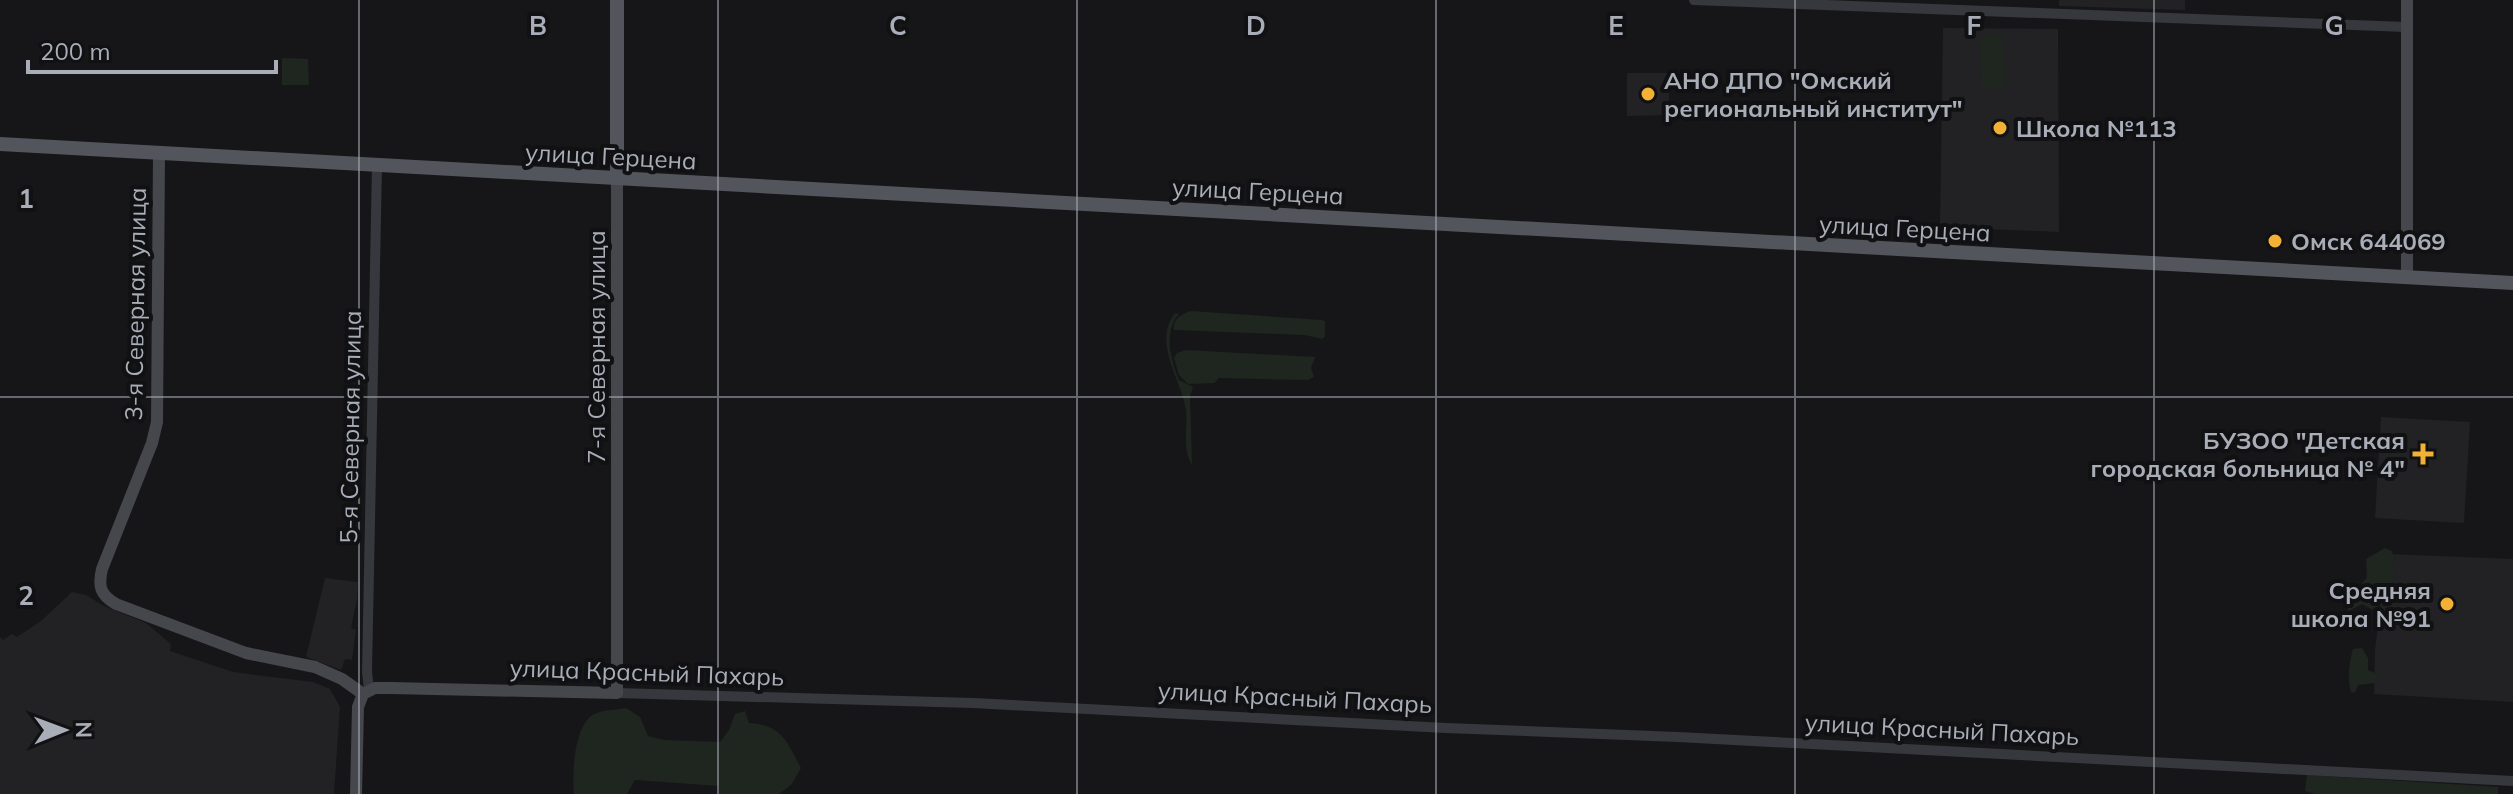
<svg xmlns="http://www.w3.org/2000/svg" width="2513" height="794" font-family="Mulish,sans-serif">
	<rect width="100%" height="100%" fill="#161618"/>
	<g fill="#222225">
		<path d="M2059,0H2185V10L2059,6Z"/>
		<path d="M1943,28L2058,29L2059,232L1940,227Z"/>
		<path d="M1627,73H1669V115L1627,116Z"/>
		<path d="M2381,417L2470,422L2464,523L2375,518Z"/>
		<path d="M2387,554L2513,559V702L2374,694L2375,650Z"/>
		<path d="M325,578L358,582L357,599L351,628L356,630L352,660L345,659L341,670L306,657Z"/>
		<path d="M72,592L86,595L104,606L146,623L171,644L170,651L233,672L313,682L330,689L340,707L334,794H0V637L3,640L12,634L17,637L41,621Z"/>
	</g>
	<g fill="#1e261f">
		<path d="M1988,36H1999L2004,41L2005,81L2000,89H1986L1981,84L1980,44L1983,38Z"/>
		<path d="M282,58L308,59L309,85H282Z"/>
		<path d="M1191,311L1321,320L1325,321V337L1322,339L1305,335L1174,330C1172,319 1182,314 1191,311Z"/>
		<path d="M1175,313L1179,314C1163,331 1171,361 1179,380L1193,387L1190,396L1192,465C1182,449 1188,428 1186,410C1181,378 1152,342 1175,313Z"/>
		<path d="M1185,350L1315,357L1311,368L1314,377L1308,380L1219,378L1214,383L1188,384L1179,375L1174,358L1177,353Z"/>
		<path d="M2385,548L2392,551C2398,572 2393,599 2373,610L2362,604L2349,611L2346,604L2367,577L2366,559Z"/>
		<path d="M2362,648L2368,658V670L2377,674L2376,683L2358,685L2355,693L2351,692C2347,678 2349,663 2353,649Z"/>
		<path d="M626,708L640,717L648,736L664,740L720,742L729,730L735,714L745,711L749,723C782,725 787,742 801,768L791,785L779,794H719V786L635,780L627,794H574C572,773 574,725 594,714C602,710 616,710 626,708Z"/>
		<path d="M2307,775L2498,787V794H2315L2305,791Z"/>
	</g>
	<g fill="none" stroke-linecap="round" stroke-linejoin="round">
		<g stroke="#37383d" stroke-width="10">
			<path d="M1694,0L2407,27"/>
			<path d="M369,690L367,672L377,165"/>
			<path d="M617,693L973,703L1446,728L1678,737L2513,781"/>
		</g>
		<g stroke="#45474d" stroke-width="12">
			<path d="M159,153L157,422L152,443L102,569C98,586 100,595 116,604L246,653L315,667L342,679L363,694"/>
			<path d="M2407,277V0"/>
			<path d="M363,694L375,688H391L617,693V178"/>
			<path d="M356,794L358,707L363,694"/>
		</g>
		<g stroke="#53555c" stroke-width="14">
			<path d="M617,0V178"/>
			<path d="M0,144L2513,283"/>
		</g>
	</g>
	<path fill="none" stroke="#a8adb8" stroke-width="2" stroke-opacity="0.55" d="M359,0V794M718,0V794M1077,0V794M1436,0V794M1795,0V794M2154,0V794M0,397H2513"/>
	<g fill="#f2b134" stroke="#111113" stroke-width="3">
		<circle cx="1648" cy="94" r="8"/>
		<circle cx="2000" cy="128" r="8"/>
		<circle cx="2275" cy="241" r="8"/>
		<path d="M2419 442h8v8h8v8h-8v8h-8v-8h-8v-8h8z"/>
		<circle cx="2447" cy="604" r="8"/>
	</g>
	<g text-anchor="middle" dominant-baseline="central" stroke-width="8" stroke-linejoin="round" paint-order="stroke">
		<g font-size="24" font-weight="bold" fill="#a8adb8" stroke="#111113" text-anchor="start">
			<text x="1664" y="80">АНО ДПО "Омский<tspan x="1664" dy="28">региональный институт"</tspan></text>
			<text x="2016" y="128">Школа №113</text>
			<text x="2291" y="241">Омск 644069</text>
			<text x="2405" y="440" text-anchor="end">БУЗОО "Детская<tspan x="2405" dy="28">городская больница № 4"</tspan></text>
			<text x="2431" y="590" text-anchor="end">Средняя<tspan x="2431" dy="28">школа №91</tspan></text>
		</g>
		<g font-size="24" fill="#a8adb8" stroke="#111113">
			<text transform="translate(611 156) rotate(3)">улица Герцена</text>
			<text transform="translate(1258 191) rotate(3)">улица Герцена</text>
			<text transform="translate(1905 228) rotate(3)">улица Герцена</text>
			<text transform="translate(135 304) rotate(-89)">3-я Северная улица</text>
			<text transform="translate(596 347) rotate(-90)">7-я Северная улица</text>
			<text transform="translate(350 427) rotate(-89)">5-я Северная улица</text>
			<text transform="translate(647 672) rotate(2)">улица Красный Пахарь</text>
			<text transform="translate(1295 697) rotate(3)">улица Красный Пахарь</text>
			<text transform="translate(1942 729) rotate(3)">улица Красный Пахарь</text>
		</g>
	</g>
	<g font-size="26" text-anchor="middle" font-weight="bold" fill="#a8adb8" stroke="#111113" stroke-width="8" stroke-linejoin="round" paint-order="stroke">
		<text x="538" y="35">B</text>
		<text x="898" y="35">C</text>
		<text x="1256" y="35">D</text>
		<text x="1616" y="35">E</text>
		<text x="1974" y="35">F</text>
		<text x="2334" y="35">G</text>
		<text x="26" y="208">1</text>
		<text x="26" y="605">2</text>
	</g>
	<g transform="translate(64 730) rotate(89)" stroke="#111113" stroke-width="6" paint-order="stroke">
	<path d="M0-6L14 30L0 20L-14 30Z" fill="#a8adb8"/>
	<text y="-12" font-size="22" font-weight="bold" text-anchor="middle" fill="#a8adb8">N</text>
	</g>
	<path d="M28 60v12h248v-12" fill="none" stroke="#a8adb8" stroke-width="4"/>
	<text x="40" y="60" font-size="24" fill="#a8adb8" stroke="#111113" stroke-width="6" paint-order="stroke">200 m</text>
</svg>
